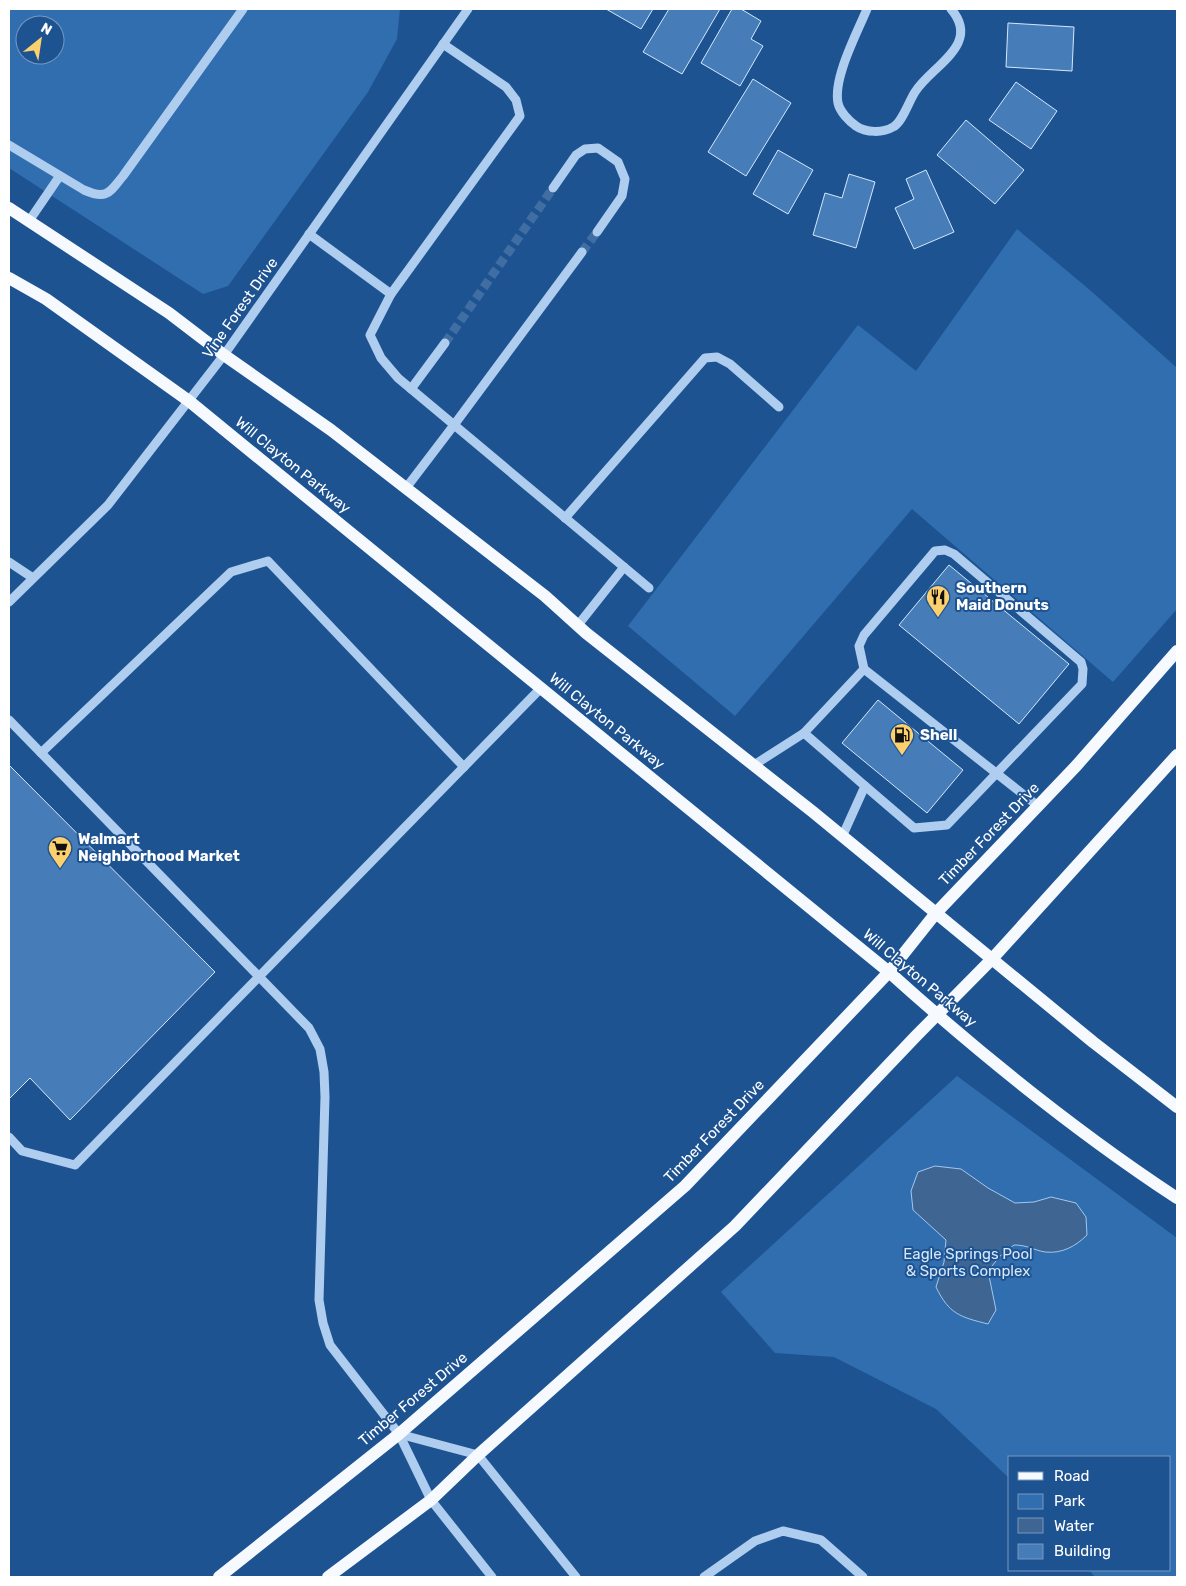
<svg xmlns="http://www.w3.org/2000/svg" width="1186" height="1586" font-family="Rubik,sans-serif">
	<rect width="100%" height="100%" fill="#1e5392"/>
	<g fill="#316eb0" fill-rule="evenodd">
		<path d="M9,9H400L397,39L368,92L228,286L203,294L9,168ZM25,25H55V55H25Z"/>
		<path d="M1017,229L1091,291L1177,368V609L1113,682L912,509L735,716L628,626L858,325L916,371Z"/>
		<path d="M957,1076L1177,1238V1577H1095L1089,1570H1170V1457H1010V1479L936,1409L834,1357L775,1353L721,1292Z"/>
	</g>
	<path fill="#3f6693" stroke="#a2c8f0" d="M935,1166L961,1169L988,1188L1015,1203L1034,1202L1051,1197L1076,1203L1086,1217L1087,1235C1076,1246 1062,1254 1045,1252C1033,1250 1028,1245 1014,1245L1000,1256L988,1271L996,1310L988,1324C960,1317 949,1314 936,1287L944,1262L946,1240L913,1210L911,1191L918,1172Z"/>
	<g fill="#467db9" stroke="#d5e7fa">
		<path d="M606,9H653L641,29Z"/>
		<path d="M669,9H720L682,74L643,52Z"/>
		<path d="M732,9H741L761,21L751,39L763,46L740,86L701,63Z"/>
		<path d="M1008,23L1074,27L1072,71L1006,67Z"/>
		<path d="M753,79L791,103L746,176L708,152Z"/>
		<path d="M1016,82L1057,111L1031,149L989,120Z"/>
		<path d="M966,120L1024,170L995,204L937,155Z"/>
		<path d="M778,150L813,170L788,214L753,194Z"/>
		<path d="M926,170L954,232L914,249L895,208L914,199L906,179Z"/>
		<path d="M849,174L875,182L856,248L813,235L825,193L842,198Z"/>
		<path d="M949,565L1069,664L1019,724L899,625Z"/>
		<path d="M878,700L963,770L927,813L842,743Z"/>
		<path d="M9,765L215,972L70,1120L30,1078L9,1099Z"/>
	</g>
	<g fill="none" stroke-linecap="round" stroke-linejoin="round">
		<g stroke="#406da2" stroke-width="9" stroke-dasharray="9 4.5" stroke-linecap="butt">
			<path d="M582,252L597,232"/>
			<path d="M445,343L553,188"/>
		</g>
		<g stroke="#afcdee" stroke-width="9">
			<path d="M867,9C857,33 833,78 838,103C840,112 849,121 856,126C866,133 883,133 893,127C902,123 909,101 915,92C931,66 982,45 951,9"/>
			<path d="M9,145L84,190C107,200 109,193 123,176L243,9"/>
			<path d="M553,188L576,155L585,149L598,148L618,162L625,179L622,196L597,232"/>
			<path d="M29,221L59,177"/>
			<path d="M309,234L391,294L370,335L381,358L398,378L649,588"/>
			<path d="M391,294L520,116L516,100L506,87L443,44"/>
			<path d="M411,389L445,343"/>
			<path d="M406,488L454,425L582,252"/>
			<path d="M565,518L705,358L717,357L730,364L779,407"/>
			<path d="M9,562L33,578"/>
			<path d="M9,602L108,505L224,355L468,9"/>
			<path d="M578,625L624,567"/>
			<path d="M864,669L859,646L864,635L935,551L945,550L954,554L1081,662L1083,669L1082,684L947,825L914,828L865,786"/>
			<path d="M9,720L309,1028L320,1049L324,1072L325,1097L319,1300L323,1323L330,1345L399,1434L431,1500L492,1577"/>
			<path d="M804,733L864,669L1038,806"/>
			<path d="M41,753L231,572L268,561L464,767"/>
			<path d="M754,765L804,733L865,786L842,837"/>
			<path d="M9,1137L22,1151L75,1165L541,688"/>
			<path d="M399,1434L478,1455L576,1577"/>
			<path d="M704,1577L755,1541L783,1531L821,1540L863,1577"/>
		</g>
		<g stroke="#f6faff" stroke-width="12">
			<path d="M9,208L169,313L224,355L331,430L545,596L586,633L813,812L1093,1042L1177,1107"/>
			<path d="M9,278L46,299L189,401L889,972C979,1053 1075,1131 1177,1198"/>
			<path d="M219,1577L399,1434L685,1186L889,972L936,913L1077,765L1177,651"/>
			<path d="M328,1577L431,1500L478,1455L735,1226L916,1036L992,959L1177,755"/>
		</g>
	</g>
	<defs>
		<g id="restaurant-pin" transform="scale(1.25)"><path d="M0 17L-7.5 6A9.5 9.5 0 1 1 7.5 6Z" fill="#fdd06e" stroke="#1e5392"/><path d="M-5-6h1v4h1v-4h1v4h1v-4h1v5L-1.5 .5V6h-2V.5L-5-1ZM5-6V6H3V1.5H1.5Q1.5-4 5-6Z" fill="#111"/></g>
		<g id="fuel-pin" transform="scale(1.25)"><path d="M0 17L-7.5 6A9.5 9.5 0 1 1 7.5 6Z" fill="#fdd06e" stroke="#1e5392"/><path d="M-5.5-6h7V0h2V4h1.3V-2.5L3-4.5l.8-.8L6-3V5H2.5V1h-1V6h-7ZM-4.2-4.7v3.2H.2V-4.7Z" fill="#111"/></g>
		<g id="supermarket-pin" transform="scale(1.25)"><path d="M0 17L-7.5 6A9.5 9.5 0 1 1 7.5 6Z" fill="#fdd06e" stroke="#1e5392"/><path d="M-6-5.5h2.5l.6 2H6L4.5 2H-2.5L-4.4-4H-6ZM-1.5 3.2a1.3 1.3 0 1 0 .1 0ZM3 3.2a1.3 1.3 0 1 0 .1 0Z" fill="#111"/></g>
	</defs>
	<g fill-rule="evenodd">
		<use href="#restaurant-pin" x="938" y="597"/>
		<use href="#fuel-pin" x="902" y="735"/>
		<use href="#supermarket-pin" x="60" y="848"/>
	</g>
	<g text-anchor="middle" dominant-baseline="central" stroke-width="4" stroke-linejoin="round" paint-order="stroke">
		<g font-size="15" fill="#fff" stroke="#1e5392">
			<text transform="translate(240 308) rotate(-55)">Vine Forest Drive</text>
			<text transform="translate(293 465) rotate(39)">Will Clayton Parkway</text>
			<text transform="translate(607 721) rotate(39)">Will Clayton Parkway</text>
			<text transform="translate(989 834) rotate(-46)">Timber Forest Drive</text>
			<text transform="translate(920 978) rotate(40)">Will Clayton Parkway</text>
			<text transform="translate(714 1131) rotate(-46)">Timber Forest Drive</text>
			<text transform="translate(413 1399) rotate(-40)">Timber Forest Drive</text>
		</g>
		<g font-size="15" font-weight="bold" fill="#fff" stroke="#1e5392" text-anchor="start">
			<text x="956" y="588">Southern<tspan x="956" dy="17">Maid Donuts</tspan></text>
			<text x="920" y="735">Shell</text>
			<text x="78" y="839">Walmart<tspan x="78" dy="17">Neighborhood Market</tspan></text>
		</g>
		<g font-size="15" fill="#d5e7fa" stroke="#1e5392">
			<text x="968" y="1254">Eagle Springs Pool<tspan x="968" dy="17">&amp; Sports Complex</tspan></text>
		</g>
	</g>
	<rect width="1186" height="1586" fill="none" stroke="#ffffff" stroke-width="20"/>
	<rect x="1008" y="1456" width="162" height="115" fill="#1e5392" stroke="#7898be"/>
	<rect x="1018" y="1472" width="25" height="8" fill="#f6faff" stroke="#7898be"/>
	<text x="1054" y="1481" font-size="15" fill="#ffffff">Road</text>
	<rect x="1018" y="1494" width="25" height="15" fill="#316eb0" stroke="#7898be"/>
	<text x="1054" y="1506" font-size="15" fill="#ffffff">Park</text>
	<rect x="1018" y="1518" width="25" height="15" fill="#3f6693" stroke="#7898be"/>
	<text x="1054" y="1531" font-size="15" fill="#ffffff">Water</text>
	<rect x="1018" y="1544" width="25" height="15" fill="#467db9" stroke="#7898be"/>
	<text x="1054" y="1556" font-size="15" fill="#ffffff">Building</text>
	<g transform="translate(40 40) rotate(30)"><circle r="24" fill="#1e5392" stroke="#7898be"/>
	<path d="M0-4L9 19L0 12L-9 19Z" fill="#fdd06e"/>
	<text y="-8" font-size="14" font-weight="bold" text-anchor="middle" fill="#ffffff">N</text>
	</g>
</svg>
